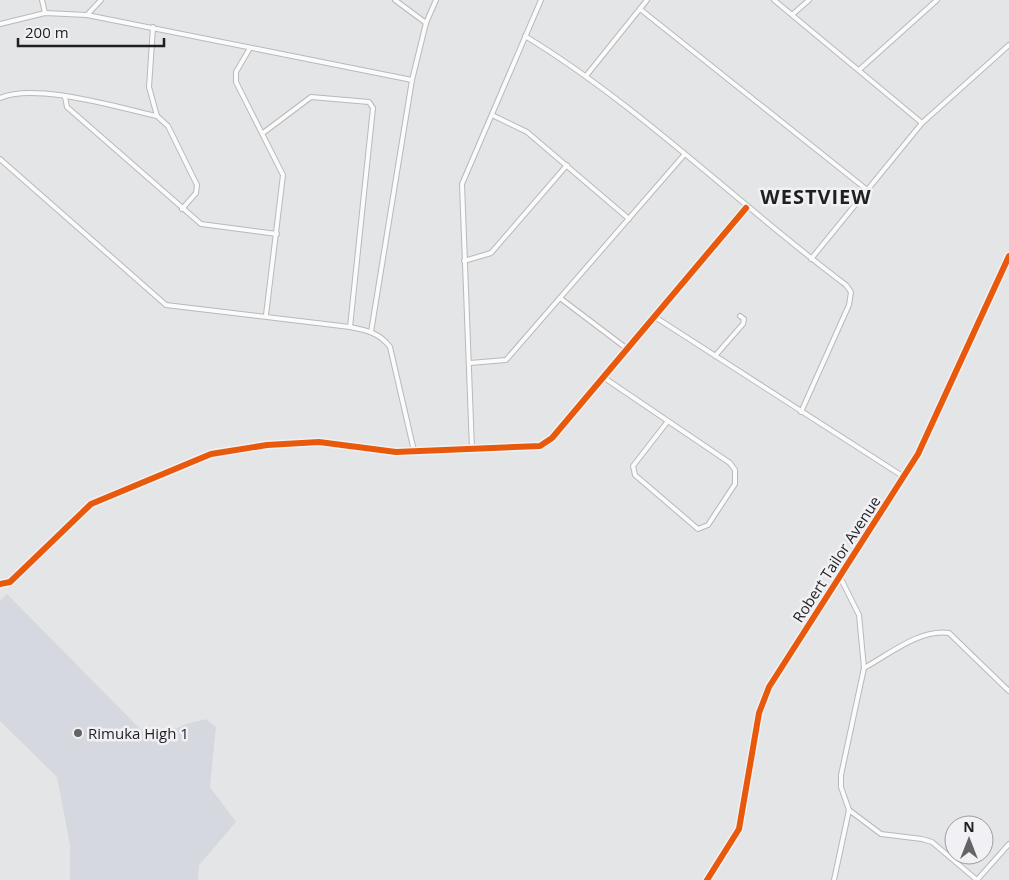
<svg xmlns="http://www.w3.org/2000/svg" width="1009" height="880" font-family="'Open Sans',sans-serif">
	<rect width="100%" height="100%" fill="#e4e5e7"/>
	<path fill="#d6d8df" d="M7,594L151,740L186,724L206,719L216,727L210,787L236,822L199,865L198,880H70V845L57,777L0,721V601Z"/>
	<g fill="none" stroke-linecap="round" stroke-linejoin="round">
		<g stroke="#b9b9ba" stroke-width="6">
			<g id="street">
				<path d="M42,0L45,13"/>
				<path d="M395,0L426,23"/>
				<path d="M774,0L922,123"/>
				<path d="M640,9L866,189"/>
				<path d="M793,14L809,0"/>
				<path d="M87,15L101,0"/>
				<path d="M0,24L45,13L87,15L412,80"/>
				<path d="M153,27L149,87L157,116"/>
				<path d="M525,36C640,106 739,205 846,285L851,292L849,305L801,412"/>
				<path d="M250,48L236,72V82L283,175L266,315"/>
				<path d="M859,70L937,0"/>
				<path d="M586,76L647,0"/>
				<path d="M65,97L67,107L201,224L277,234"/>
				<path d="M0,98C35,82 119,108 157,116L168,126L197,185L196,193L182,209"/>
				<path d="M492,115L527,132L629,219"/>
				<path d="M263,133L311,97L369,102L373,108L350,327"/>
				<path d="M0,159L166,305L350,327C366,330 380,333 390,347L414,451"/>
				<path d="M811,259L922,123L1009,45"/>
				<path d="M464,261L491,253L567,165"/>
				<path d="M560,298L626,348"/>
				<path d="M655,317L904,477"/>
				<path d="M371,332L412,80L426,23L436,0"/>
				<path d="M715,356L743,324L744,319L740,316"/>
				<path d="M470,363L506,360L684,155"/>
				<path d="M603,377L730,463L735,470V484L708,525L698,529L635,475L633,466L668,421"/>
				<path d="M472,449L462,184L541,0"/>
				<path d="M0,584L10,582L91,504L211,454L267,445L319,442L396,452L540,446L552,438L746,208"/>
				<path d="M864,668C888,655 921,628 949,633L1009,691"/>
				<path d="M849,810L881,834L922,839L932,842L977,880L1009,844"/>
				<path d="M707,880L739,829L759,713L769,687L918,454L1009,256"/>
				<path d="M834,880L849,810L841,787V775L864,668L859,615L840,577"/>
			</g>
		</g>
		<use href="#street" stroke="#fbfbfb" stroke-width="4"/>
		<g stroke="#f1f1f5" stroke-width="9">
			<g id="cycleway">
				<path d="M0,584L10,582L91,504L211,454L267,445L319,442L396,452L540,446L552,438L746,208"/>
				<path d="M707,880L739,829L759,713L769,687L918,454L1009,256"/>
			</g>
		</g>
		<use href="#cycleway" stroke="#e8590c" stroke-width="6"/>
	</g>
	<circle fill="#646466" stroke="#f1f1f5" stroke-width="2" cx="78" cy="733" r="5"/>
	<g text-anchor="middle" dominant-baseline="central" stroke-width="5" stroke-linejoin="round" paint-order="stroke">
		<g font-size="15" fill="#1f1f21" stroke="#f1f1f5">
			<text transform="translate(836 559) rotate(-57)">Robert Tailor Avenue</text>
		</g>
		<g font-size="15" fill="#1f1f21" stroke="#f1f1f5" text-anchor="start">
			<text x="88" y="733">Rimuka High 1</text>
		</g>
		<g font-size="20" font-weight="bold" letter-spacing="1" fill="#1f1f21" stroke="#f1f1f5">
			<text x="816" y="196">WESTVIEW</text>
		</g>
	</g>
	<g transform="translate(969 840)"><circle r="24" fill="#f1f1f5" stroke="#9d9da0"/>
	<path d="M0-4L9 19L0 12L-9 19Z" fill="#646466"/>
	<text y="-8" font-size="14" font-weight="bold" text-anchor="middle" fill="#1f1f21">N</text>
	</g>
	<path d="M18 38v8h146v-8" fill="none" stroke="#1f1f21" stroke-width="2.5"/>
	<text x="25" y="38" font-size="15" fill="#1f1f21" stroke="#f1f1f5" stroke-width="4" paint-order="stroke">200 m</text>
</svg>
